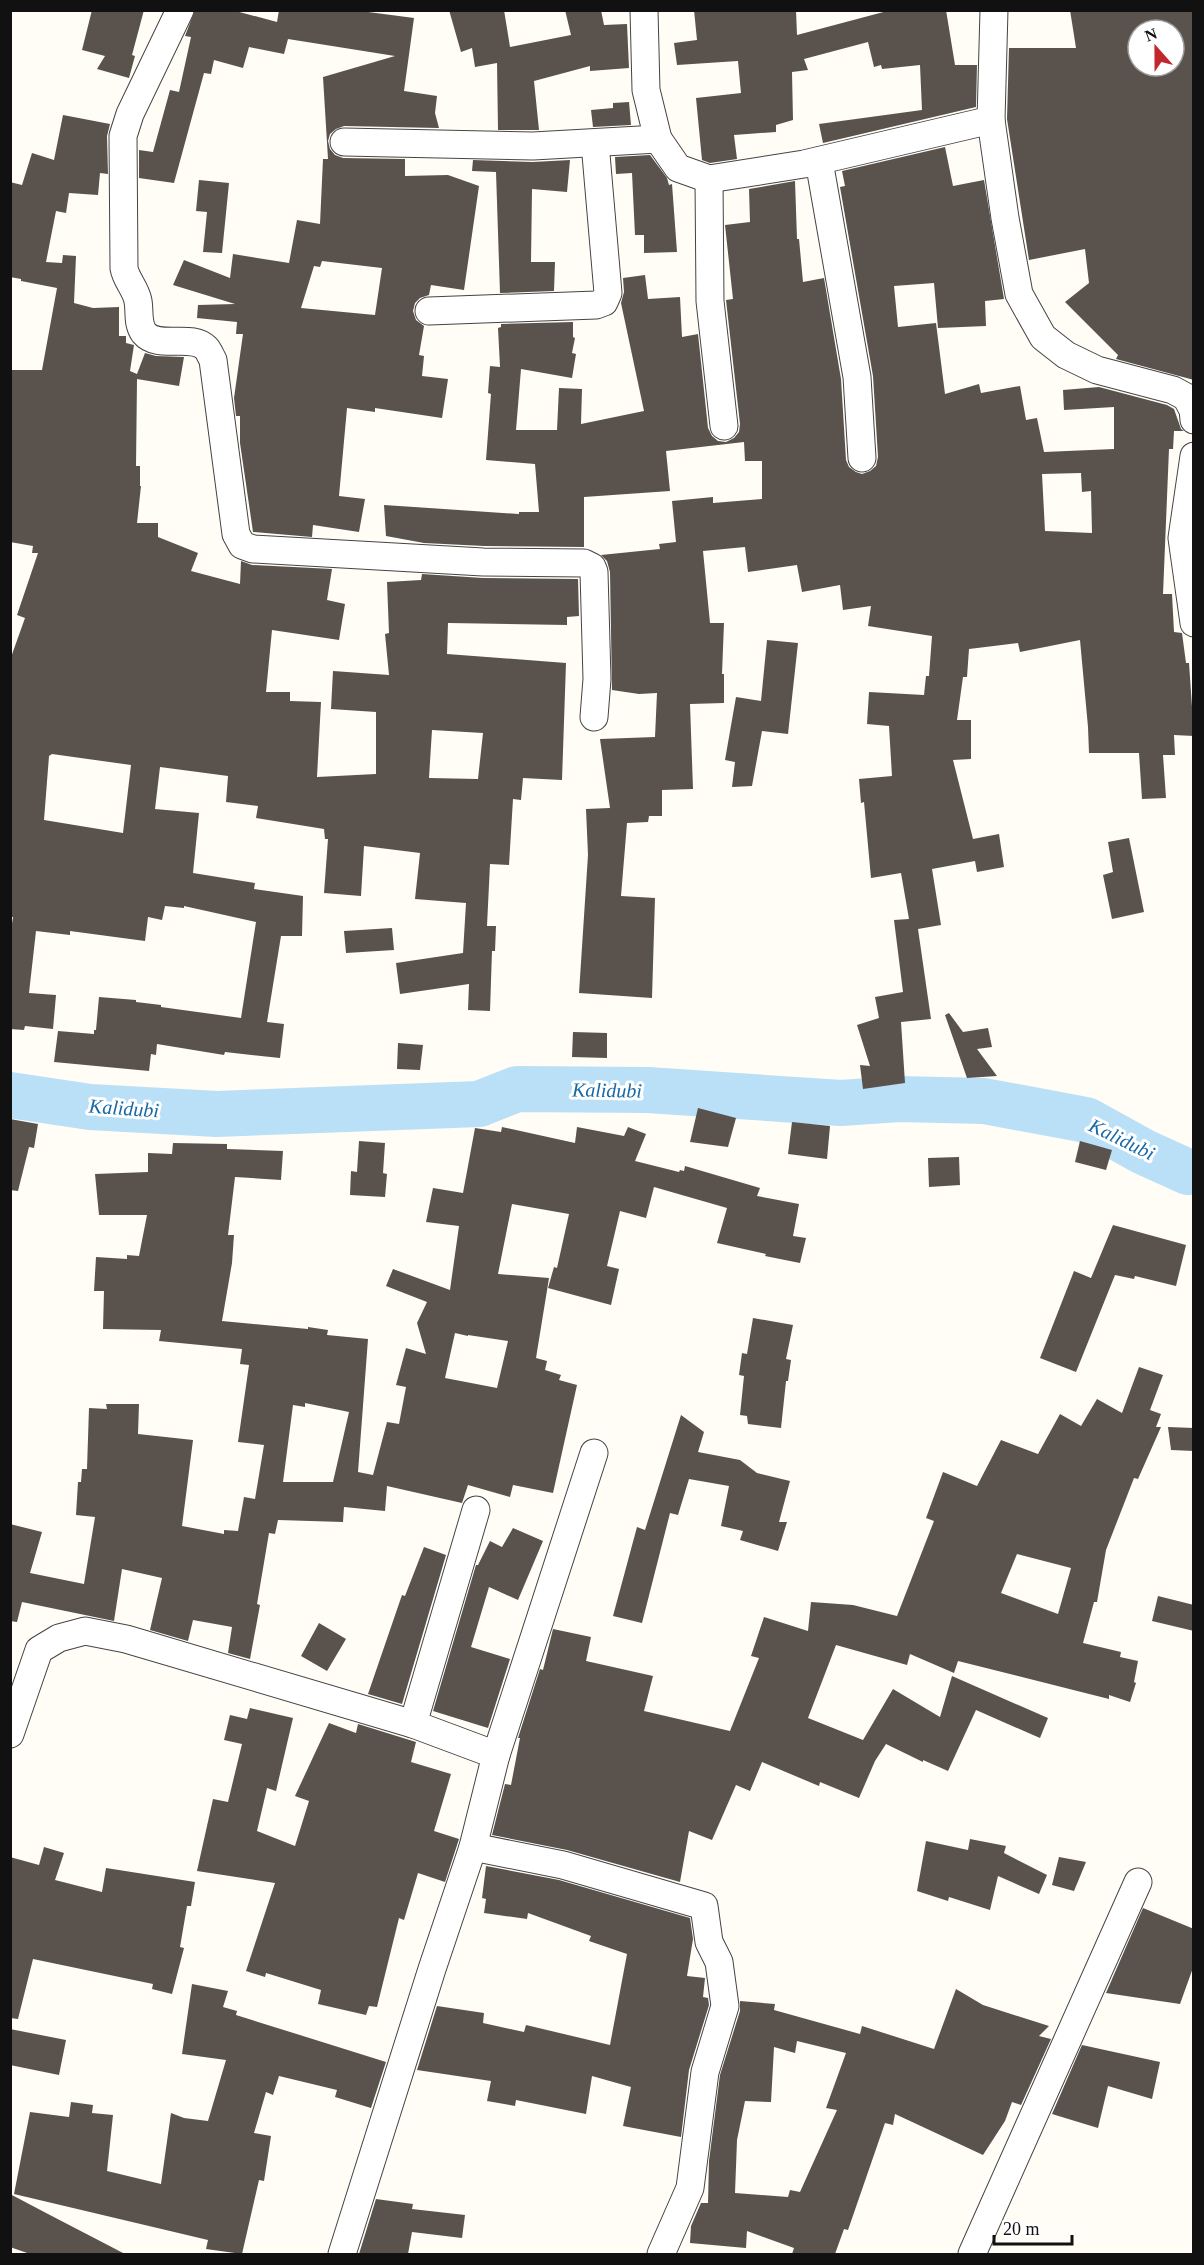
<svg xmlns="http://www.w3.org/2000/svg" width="1204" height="2265" font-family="'Times New Roman',serif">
	<rect width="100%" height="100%" fill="#fffdf5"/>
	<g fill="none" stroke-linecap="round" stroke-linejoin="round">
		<path stroke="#b9e0f7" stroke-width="46" d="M10,1095L90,1107L217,1114L479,1104L517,1089L648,1090L841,1103L899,1099L984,1101L1086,1120L1144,1152L1188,1172L1194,1171"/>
	</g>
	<g fill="#5a524d" fill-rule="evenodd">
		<path d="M92,10H144L132,55L135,56L129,78L97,69L105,56L82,50Z"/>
		<path d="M195,10H232L277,22L279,10H353L414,18L404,91L437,96L435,113L439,128L344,126L336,129L330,134L328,141L330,149L335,155L343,158L405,159V176L448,175L479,186L464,290L431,285L429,295L420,298L415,303L413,311L416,320L424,326L419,355L424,356L422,376L448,379L442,418L375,408V412L347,408L339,496L365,499L359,532L313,525L312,537L253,532L240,443V416H236L234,398L243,334H236L237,322L197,318L198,305L235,304L173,285L184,260L230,278L233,254L289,263L297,220L320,224L323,159H328L323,77L395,56L288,39L284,54L249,47L243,68L214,60L211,74L204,73L174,183L139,178V150L153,152L170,90L179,92L191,37L185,36ZM322,261L382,268L375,315L301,308L314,266L320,267Z"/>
		<path d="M449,10H504L510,47L571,35L565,10H601L604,25L627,24L629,68L590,71V66L534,81L539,130H498L497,63L475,67L472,48L461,52Z"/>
		<path d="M694,10H796L797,35L891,10H946L955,65H977L976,107L823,143L819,124L922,110L920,65L882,69L881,65L874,67L868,42L804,59L808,70L792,72L793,120L776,125V132L734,135L737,159L710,163L702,160L696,98L741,93L738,61L677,65L674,43L697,40Z"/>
		<path d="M1070,10H1194V380L1116,359L1118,355L1065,302L1089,283L1085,249L1029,260L1007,119L1009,48H1076ZM1138,30H1174V66H1138Z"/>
		<path d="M629,102L631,125L593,127L591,110L613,108V103Z"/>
		<path d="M63,115L110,124L107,136L108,174L100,173L98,195L69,193L66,213L56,211L46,262L62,263L63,255L76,256L74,303L93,308L119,307V336H126V343L134,345L130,371L137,374L145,353L156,356L184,357L179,386L137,379L136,466H140V486H141L137,523H158V537L198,553L191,571L240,584L241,561L252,565L332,569L327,600L345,604L339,640L272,630L266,692H290V701L321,702L317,777L376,774V712L331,709L333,671L389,675L385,634L389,633L387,582L421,580L422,574L483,578L578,579L579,616L567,617V625L448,623L447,654L566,663L562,780L523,778L521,800L513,799L509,865L490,864L487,926H496L495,951H492L490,1011L468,1010L469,984L400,994L396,963L463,953L466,903L415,899L420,853L364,846L361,896L324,893L328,839H325L324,829L256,818L258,806L226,802L228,776L160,767L155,809L199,813L193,873L255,883L254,889L303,896L302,936H281L267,1022L284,1024L280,1058L225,1052L224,1055L157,1044L156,1055L151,1054L149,1071L54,1062L58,1031L94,1034V1030H96L99,997L136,1000V1002L161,1005V1007L241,1018L256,922L184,906V908L165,906L162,920L148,917L145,941L70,931V935L36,931L29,993L56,995L53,1029L25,1026L24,1030L10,1029V937L13,917H10V660L25,618L17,615L38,553H32L33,546L10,542V370H42L57,288L21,281V279L10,277V182L22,185L32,153L54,160ZM432,730L483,733L478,779L429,778ZM52,754L131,765L123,833L44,820L49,756Z"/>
		<path d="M945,147L953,186L984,180L1004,299L985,301L986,326L938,328L934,283L894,286L898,327L936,323L945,394L979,384L981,393L1020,386L1026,420L1037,418L1044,452L1114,449V407L1064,410L1063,390L1099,387L1167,405L1174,409L1181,429L1184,431H1174L1173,449H1169L1163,594H1172L1174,632L1182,633L1186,663H1189L1194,736L1174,735L1175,755H1163L1166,798L1142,799L1139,753H1089L1088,727L1080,640L1020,652L1018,643L969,649L967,677H963L957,720H971V759L953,760L973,839L999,834L1004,867L977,872L975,861L932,869L941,925L918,929L931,1019L901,1022L905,1083L863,1089L860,1065L870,1066L857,1025L879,1018L875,997L903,992L894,920L909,919L901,873L871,878L864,802L861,803L859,779L892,776L889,726L867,724L869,692L924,695L926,676H929L932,636L868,626L871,606L843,610L840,585L802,592L797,565L748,572L745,547L703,551L710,623H724L722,674H724V703L690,704L693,789L662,790V816H649L648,822L627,823L621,896L655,898L652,998L579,993L588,855L586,809L610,808L600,739L655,737L657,693L639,694L612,690L610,572L607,561L601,555L660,549L659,544L676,542L672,501L713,497V503L762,499V461H745L744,442L666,451L670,491L584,497V547L484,546L424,543L386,536L384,505L519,514V512H539L535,464L486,460L491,394L488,393L490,366L500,367L498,328L501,327V324L573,322V337L575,338L572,353L576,354L572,378L521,369L516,430H557L559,388L582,389L581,424L644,411L621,303L624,292L623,278L645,275L648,299L680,297L682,337L698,334L708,428L712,436L718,441L726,442L734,438L739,432L740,424L726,300L733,299L725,225L750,222L749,189L795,181L797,239H799L803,282L824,278L841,379L846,460L849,467L856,472L862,474L870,471L876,466L878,457L873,376L840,187L845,186L842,171ZM1081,473L1082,492L1091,491L1092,533L1045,531L1042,474Z"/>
		<path d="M650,155L667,178L669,185L672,184L677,252L644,253V235H635L632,173L616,174L615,157Z"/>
		<path d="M473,160L533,162L570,160L567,192L532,189L531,262H555L554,291L500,293L496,172L472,171Z"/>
		<path d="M199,180L229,183L222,253L203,252L207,212L196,211Z"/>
		<path d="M767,640L798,643L788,734L762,731L752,786L732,787L735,762L725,760L736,697L761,701Z"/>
		<path d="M1129,838L1144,912L1112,919L1103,875L1113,872L1108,842Z"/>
		<path d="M392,928L394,950L346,953L344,931Z"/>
		<path d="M949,1013L963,1032L988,1028L992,1047L977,1049L997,1076L967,1078L945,1015Z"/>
		<path d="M573,1032L607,1033V1058L572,1057Z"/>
		<path d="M398,1043L423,1045L420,1070L397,1069Z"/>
		<path d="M698,1108L736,1118L728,1147L690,1142Z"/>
		<path d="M10,1119L38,1124L34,1148L29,1147L18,1191L10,1190Z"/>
		<path d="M792,1122L830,1126L827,1159L788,1154Z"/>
		<path d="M502,1127L575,1143L577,1127L624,1136L628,1127L646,1134L635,1161L679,1172L680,1170L684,1171L685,1166L760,1188L757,1196L799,1204L793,1236L806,1238L800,1263L765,1256L766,1254L717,1243L727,1208L654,1187L646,1218L620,1211L607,1266L619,1269L611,1305L548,1288L554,1267L557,1268L569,1214L512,1204L498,1274L549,1278L536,1358L547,1361L545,1370L561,1375L559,1380L577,1385L553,1493L513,1485L510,1497L468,1485L462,1503L387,1486L385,1511L344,1507L343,1522L278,1520L275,1534L269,1533L257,1604L260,1605L250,1659L228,1653L232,1627L193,1620L188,1641L150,1630L162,1578L122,1569L114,1621L22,1602L17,1622L10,1621V1524L42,1532L30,1573L84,1584L95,1517L76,1515L78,1482H81L82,1469H87L89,1408L107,1409L106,1404H139L138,1434L193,1440L182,1526L224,1534V1530L238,1531L244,1497L255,1499L264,1445L238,1442L249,1365L240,1364L242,1349L159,1341L161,1330L103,1329L104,1291H94L96,1257L127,1259V1255L139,1256L147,1215H99L95,1174L148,1172V1153L172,1154L173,1143L227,1144V1149L283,1151L281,1180L235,1177L228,1235H234L232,1263L222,1321L308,1329V1327L328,1330L327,1335L368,1339L358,1472L373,1475L387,1422L399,1424L406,1387L396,1385L406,1348L426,1354L417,1323L427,1302L386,1286L393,1269L450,1290L459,1226L426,1222L433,1188L463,1193L475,1128L501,1132ZM455,1333L468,1336V1335L508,1341L497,1388L445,1378ZM305,1403L349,1412L333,1482H283L293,1405L305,1407Z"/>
		<path d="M359,1141L385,1143L383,1173L387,1174L385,1197L350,1195L351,1171L357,1172Z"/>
		<path d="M1080,1141L1112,1150L1106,1170L1075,1162Z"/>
		<path d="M959,1157L960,1185L929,1187L928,1158Z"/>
		<path d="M1113,1225L1186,1245L1176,1286L1135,1276L1134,1279L1115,1275L1076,1372L1040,1358L1074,1271L1091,1278Z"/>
		<path d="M753,1318L793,1325L786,1359L791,1360L788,1381H786L781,1428L748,1424L747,1416L740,1415L744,1376L739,1375L742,1353L747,1354Z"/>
		<path d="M1139,1367L1163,1375L1150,1410L1161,1414L1156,1427H1161L1138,1479L1134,1478L1106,1550L1097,1602H1094L1083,1643L1121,1652L1120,1657L1138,1661L1134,1682L1136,1683L1130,1702L1109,1695V1699L958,1661L954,1673L910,1654L907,1665L836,1645L808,1718L863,1740L893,1689L940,1717L952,1676L1048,1718L1040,1738L976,1710L948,1771L923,1760V1762L886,1744L875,1761L859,1798L820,1782L819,1786L762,1762L750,1791L736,1785L712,1840L689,1831L680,1882L567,1850L492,1835L505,1784L511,1785L520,1738H518L540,1669L543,1670L553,1629L591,1637L586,1661L653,1676L644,1711L730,1731L759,1658L751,1656L764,1617L808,1631L811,1602L853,1605L897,1616L934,1521L926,1518L943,1472L977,1486L1001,1440L1038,1454L1060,1414L1081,1426L1097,1399L1122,1413ZM1017,1554L1071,1568L1058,1614L1001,1593Z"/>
		<path d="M681,1415L704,1432L698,1452L740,1460L757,1473L790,1481L779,1522H787L778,1551L740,1540L743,1531L721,1526L729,1486L689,1479L678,1515L670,1513L642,1623L613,1616L637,1527L645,1530Z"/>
		<path d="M1168,1427L1194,1428V1451L1171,1450Z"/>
		<path d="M513,1528L543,1541L518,1600L489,1587L471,1647L510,1659L488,1728L433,1711L476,1565H478L490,1541L502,1547Z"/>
		<path d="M424,1547L446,1555L402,1704L368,1694L402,1595L405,1596Z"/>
		<path d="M1158,1596L1194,1605V1631L1152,1621Z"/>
		<path d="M319,1623L346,1639L327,1671L301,1656Z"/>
		<path d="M250,1708L293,1718L276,1791L267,1788L257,1831L295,1846L309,1801L295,1796L329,1723L356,1733L358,1724L416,1742L411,1762L451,1774L434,1831L459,1839L445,1882L418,1873L404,1920L399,1918L377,2007L369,2006L366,2015L318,2004L321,1990L266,1973L265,1977L246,1971L275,1883L197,1871L213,1799L228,1802L242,1744L224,1740L230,1715L247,1719Z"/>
		<path d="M970,1839L1006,1846L1004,1853L1047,1875L1039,1894L998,1876L990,1910L949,1897L948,1901L917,1891L926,1841L968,1850Z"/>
		<path d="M44,1847L64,1853L55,1880L102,1892L106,1868L195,1882L191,1906H187L180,1947L184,1948L172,1994L152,1989L153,1984L33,1959L18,2019L10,2018V1857L39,1865Z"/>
		<path d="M1059,1857L1086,1862L1074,1891L1052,1885Z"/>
		<path d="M486,1866L559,1880L690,1918L693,1939L687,1976L705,1978L703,1997L708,1998L709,2005L689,2070L681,2137L623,2126L631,2087L592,2076L586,2114L516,2100L515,2106L487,2101L491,2081L417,2070L437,2006L484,2013L483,2023L524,2032L526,2025L610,2045L627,1954L589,1941L591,1936L528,1913L527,1919L484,1913L486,1899L482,1898Z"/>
		<path d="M1143,1908L1194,1929V1965L1180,2004L1106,1993Z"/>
		<path d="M192,1984L228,1991L223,2007L237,2011L236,2015L386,2062L371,2108L335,2097L337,2090L279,2076L273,2095L266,2092L254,2133L271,2136L264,2181L259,2180L242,2254L206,2249L208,2240L14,2194L30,2112L69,2117L71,2102L93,2105L92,2113L113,2115L107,2171L161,2184L171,2113L184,2118L208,2121L226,2060L182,2054Z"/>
		<path d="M956,1989L983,2005L1049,2026L1039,2036L1051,2039L1021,2105L1012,2102L1005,2121L983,2155L895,2114L893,2125L885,2123L848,2230L844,2229L835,2254H792L794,2248L747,2231L746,2248L690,2243L691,2226L701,2203H708L709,2161L720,2075L740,2011V2001L775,2004L774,2010L860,2034L862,2026L934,2049ZM797,2041L846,2053L826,2108L837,2110L800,2192L790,2190L788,2197L735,2193L737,2140L745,2101L771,2102L774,2047L795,2053Z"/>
		<path d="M10,2029L66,2040L59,2075L10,2065Z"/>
		<path d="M1082,2045L1160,2062L1152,2099L1108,2086L1098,2128L1052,2114Z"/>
		<path d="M10,2194L48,2214L125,2254H30L10,2247Z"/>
		<path d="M376,2199L413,2204L412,2209L465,2215L462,2238L412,2232L408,2254H359Z"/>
	</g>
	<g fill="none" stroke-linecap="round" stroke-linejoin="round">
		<g stroke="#444" stroke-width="29">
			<g id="minor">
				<path d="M180,10L130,114L123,136L124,268C126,280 136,289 138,301C140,312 137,323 144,333C158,350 192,333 206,348C209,351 211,357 213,360L236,534L242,545L253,549L483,562L584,563L592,567L594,572L597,679L594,717"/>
				<path d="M644,10L646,90L658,139L678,168L709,179L804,164L991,120"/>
				<path d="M994,10L991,120L1005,218L1019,294L1043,337L1066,355L1097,370L1173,390L1186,397L1193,410L1194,420"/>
				<path d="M344,142L533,146L658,139"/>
				<path d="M819,161L857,377L862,458"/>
				<path d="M709,179L710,301L724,426"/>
				<path d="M429,311L596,305L604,302L608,293L595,143"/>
				<path d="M1194,456L1182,538L1194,623"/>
				<path d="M413,1724L476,1510"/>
				<path d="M10,1734L39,1650L59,1638L85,1631L126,1639L413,1724L496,1755"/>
				<path d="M473,1847L563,1865L704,1906L709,1942L719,1962L725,2006L705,2072L690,2188L661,2254"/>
				<path d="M342,2254L432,1969L473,1847L496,1755L594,1453"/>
				<path d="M972,2254L1138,1882"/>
			</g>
		</g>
		<use href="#minor" stroke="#fff" stroke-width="27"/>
	</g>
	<g text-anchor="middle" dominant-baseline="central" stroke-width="6" stroke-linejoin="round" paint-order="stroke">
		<g font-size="20" font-style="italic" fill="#1768a6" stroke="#fff">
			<text transform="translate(607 1090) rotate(1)">Kalidubi</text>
			<text transform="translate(124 1108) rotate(4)">Kalidubi</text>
			<text transform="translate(1122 1139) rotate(26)">Kalidubi</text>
		</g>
	</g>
	<rect width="1204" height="2265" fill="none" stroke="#111111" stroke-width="24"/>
	<g transform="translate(1156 48) rotate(339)"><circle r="28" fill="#ffffff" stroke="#a0a0a0" stroke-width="1.5"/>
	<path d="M0-4.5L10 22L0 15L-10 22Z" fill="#c4262e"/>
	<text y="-9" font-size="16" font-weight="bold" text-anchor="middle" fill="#111111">N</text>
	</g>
	<path d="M994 2235v9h78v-9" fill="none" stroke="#111111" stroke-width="3"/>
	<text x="1003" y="2235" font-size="18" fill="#111111" stroke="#ffffff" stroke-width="4.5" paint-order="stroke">20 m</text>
</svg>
